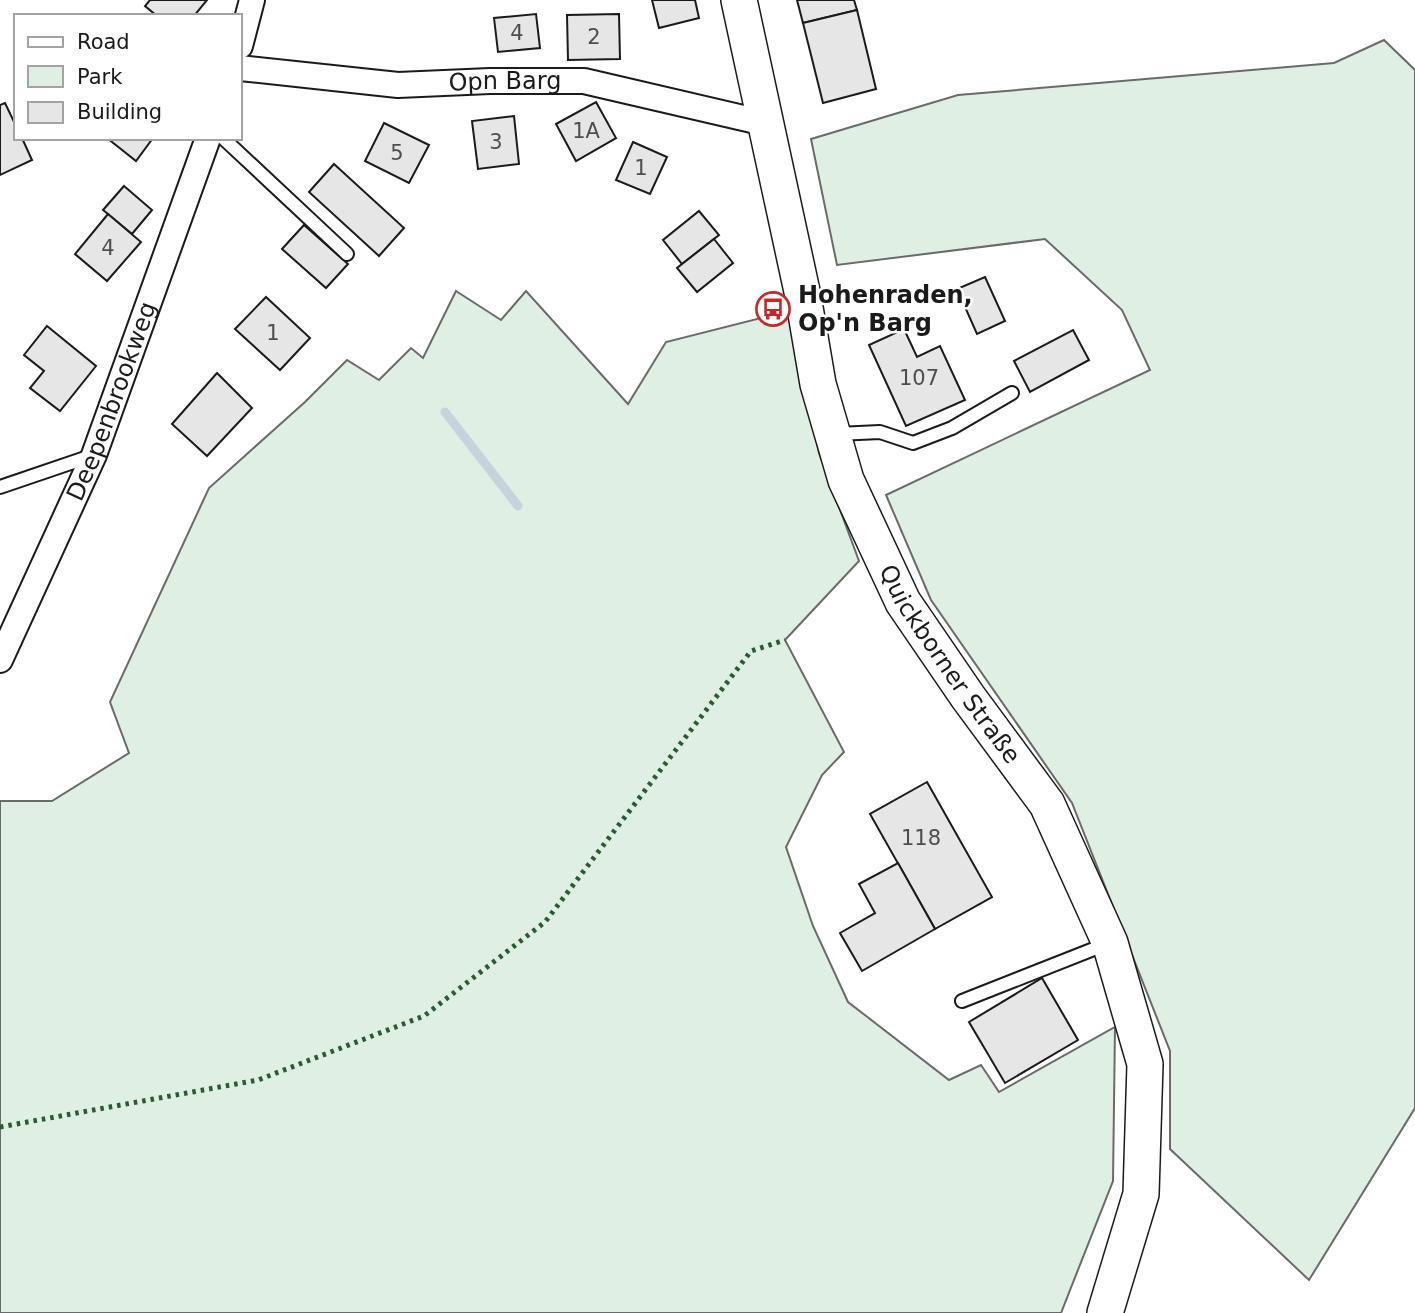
<svg xmlns="http://www.w3.org/2000/svg" width="1415" height="1313" font-family="'DejaVu Sans',sans-serif">
	<rect width="100%" height="100%" fill="#fff"/>
	<g fill="#e0efe3" stroke="#6a6a6a" stroke-width="2">
		<path d="M1384,40L1415,70V1108L1309,1280L1170,1149V1051L1072,803L931,600L886,495L1150,370L1122,310L1045,239L837,265L811,139L958,95L1334,63Z"/>
		<path d="M456,291L501,320L526,291L628,404L666,342L789,311L819,453L859,561L785,640L844,752L822,775L786,847L813,926L848,1002L949,1080L981,1065L999,1092L1115,1027L1113,1181L1061,1313H0V801H52L129,753L110,702L209,488L305,402L347,360L379,380L411,348L423,358Z"/>
	</g>
	<g fill="none" stroke-linecap="round" stroke-linejoin="round">
		<path stroke="#c6d2dc" stroke-width="9" d="M445,412L518,506"/>
	</g>
	<g fill="#e6e6e6" stroke="#1a1a1a" stroke-width="2">
		<path d="M150,0H207L194,16H157L145,6Z"/>
		<path d="M652,0H695L699,18L659,28Z"/>
		<path d="M797,0H854L857,10L803,23Z"/>
		<path d="M857,10L876,89L823,103L803,23Z"/>
		<path d="M536,14L540,48L498,52L494,18Z"/>
		<path d="M619,14L620,59L568,60L567,15Z"/>
		<path d="M596,102L616,138L576,161L556,124Z"/>
		<path d="M5,103L16,126V138H22L32,160L0,175V105Z"/>
		<path d="M514,116L519,164L478,169L472,121Z"/>
		<path d="M384,123L429,145L409,183L365,161Z"/>
		<path d="M107,138H153L136,161Z"/>
		<path d="M633,142L667,157L650,194L616,180Z"/>
		<path d="M334,164L404,228L379,256L309,192Z"/>
		<path d="M124,186L152,210L132,234L103,210Z"/>
		<path d="M699,211L719,235L682,264L663,240Z"/>
		<path d="M108,214L141,242L107,281L75,254Z"/>
		<path d="M304,225L348,264L326,288L282,249Z"/>
		<path d="M714,239L733,263L697,292L677,268Z"/>
		<path d="M985,277L1005,321L977,334L957,289Z"/>
		<path d="M266,297L310,338L280,370L235,329Z"/>
		<path d="M47,326L96,366L60,411L30,388L44,371L24,355Z"/>
		<path d="M904,329L917,357L940,346L965,400L906,426L869,345Z"/>
		<path d="M1073,330L1089,360L1030,392L1014,361Z"/>
		<path d="M217,373L252,408L207,456L172,424Z"/>
		<path d="M927,782L992,897L935,929L870,814Z"/>
		<path d="M898,863L935,929L862,971L840,933L875,913L859,884Z"/>
		<path d="M1042,978L1078,1040L1005,1083L969,1022Z"/>
	</g>
	<g fill="none" stroke-linecap="round" stroke-linejoin="round">
		<g stroke="#1a1a1a" stroke-width="16">
			<g id="lane">
				<path d="M223,138L347,254"/>
				<path d="M837,434L880,432L913,443L952,428L1012,393"/>
				<path d="M0,487L94,455"/>
				<path d="M962,1001L1109,943"/>
			</g>
		</g>
		<g stroke="#1a1a1a" stroke-width="28">
			<g id="street">
				<path d="M240,46L252,0"/>
				<path id="s1" d="M240,68L398,85L490,81H584L765,123"/>
				<path id="s2" d="M0,660L94,455L208,138"/>
			</g>
		</g>
		<g stroke="#1a1a1a" stroke-width="38">
			<g id="secondary">
				<path id="s3" d="M739,0L803,296L818,384L846,480L903,602L968,697L1047,804L1110,943L1145,1064L1141,1194L1105,1313"/>
			</g>
		</g>
		<use href="#lane" stroke="#fff" stroke-width="12"/>
		<use href="#street" stroke="#fff" stroke-width="24"/>
		<use href="#secondary" stroke="#fff" stroke-width="35"/>
		<path stroke="#2b5a34" stroke-width="5" stroke-dasharray="3.5 5" stroke-linecap="butt" d="M0,1127L258,1080L424,1016L545,922L751,651L785,640"/>
	</g>
	<defs>
		<g id="bus-ring" transform="scale(1.75)"><circle r="9.5" fill="#fff" stroke="#c62828" stroke-width="1.5"/><path d="M-5-6H5V4H4V6H2V4H-2V6H-4V4H-5ZM-3.5-4V0h7V-4ZM-3.5 1.2v1.5H-2V1.2ZM2 1.2v1.5H3.5V1.2Z" fill="#c62828"/></g>
	</defs>
	<g fill-rule="evenodd">
		<use href="#bus-ring" x="773" y="309"/>
	</g>
	<g text-anchor="middle" dominant-baseline="central" stroke-width="5" stroke-linejoin="round" paint-order="stroke">
		<g font-size="21" fill="#4d4d4d">
			<text x="517" y="33">4</text>
			<text x="594" y="37">2</text>
			<text x="586" y="131">1A</text>
			<text x="496" y="142">3</text>
			<text x="397" y="153">5</text>
			<text x="641" y="168">1</text>
			<text x="108" y="248">4</text>
			<text x="273" y="333">1</text>
			<text x="919" y="378">107</text>
			<text x="921" y="838">118</text>
		</g>
		<g font-size="24" fill="#1a1a1a" stroke="#fff">
			<text stroke="none"><textPath href="#s1" startOffset="266">Opn Barg</textPath></text>
			<text stroke="none"><textPath href="#s2" startOffset="282">Deepenbrookweg</textPath></text>
			<text stroke="none"><textPath href="#s3" startOffset="704">Quickborner Straße</textPath></text>
		</g>
		<g font-size="24" font-weight="bold" fill="#1a1a1a" stroke="#fff" text-anchor="start">
			<text x="798" y="295">Hohenraden,<tspan x="798" dy="28">Op'n Barg</tspan></text>
		</g>
	</g>
	<rect x="14" y="14" width="228" height="126" fill="#ffffff" stroke="#a3a3a3" stroke-width="2"/>
	<rect x="28" y="37" width="35" height="10" fill="#ffffff" stroke="#a3a3a3" stroke-width="2"/>
	<text x="77" y="49" font-size="21" fill="#1a1a1a">Road</text>
	<rect x="28" y="66" width="35" height="21" fill="#e0efe3" stroke="#a3a3a3" stroke-width="2"/>
	<text x="77" y="84" font-size="21" fill="#1a1a1a">Park</text>
	<rect x="28" y="102" width="35" height="21" fill="#e6e6e6" stroke="#a3a3a3" stroke-width="2"/>
	<text x="77" y="119" font-size="21" fill="#1a1a1a">Building</text>
</svg>
